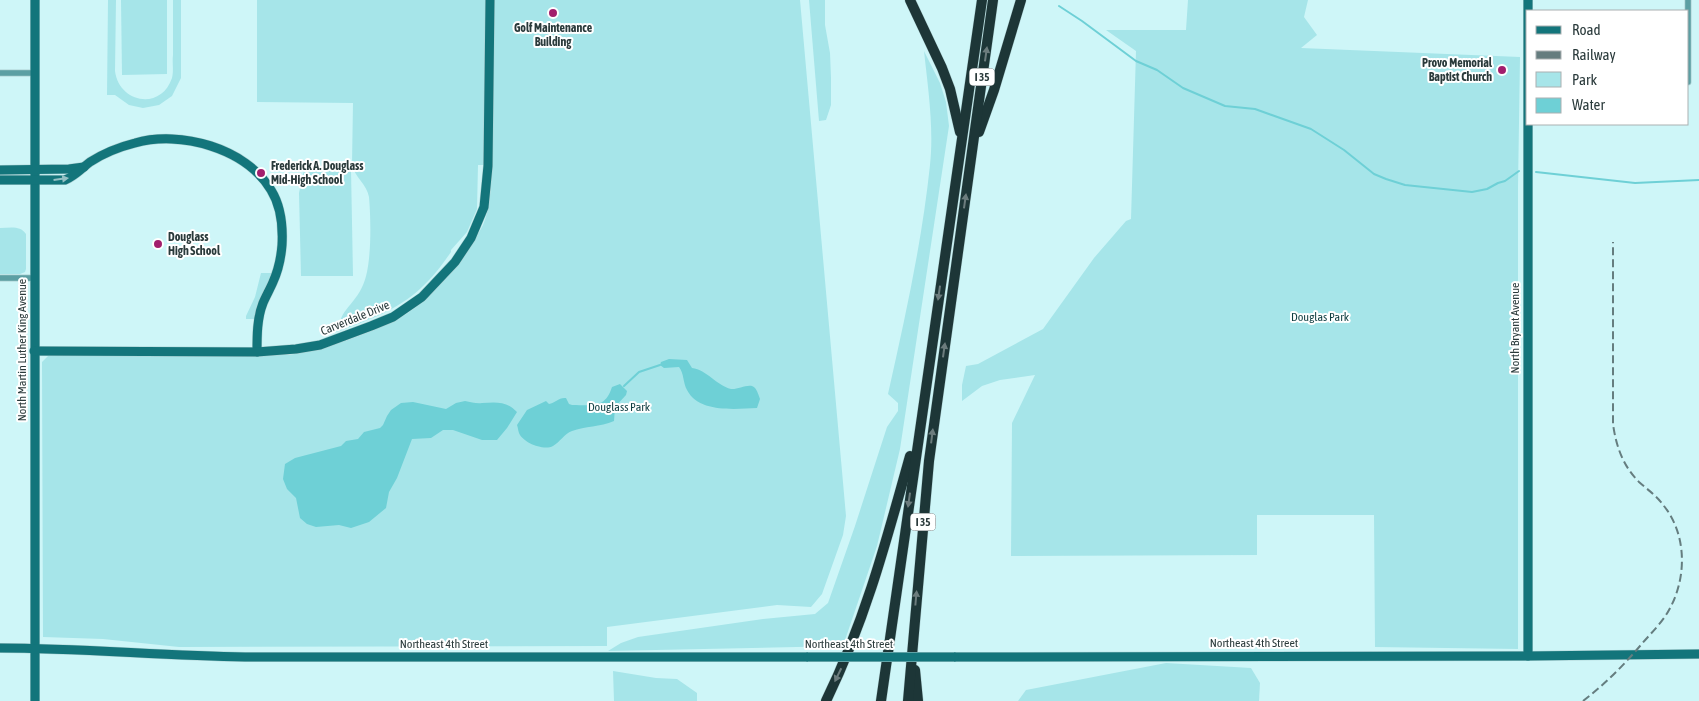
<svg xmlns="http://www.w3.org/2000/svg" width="1699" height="701" font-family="'Asap Condensed',sans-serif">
	<rect width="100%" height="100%" fill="#cef6f8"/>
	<g fill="#a6e5e9">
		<path d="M108,0H116L115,71C119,103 161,111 172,78C174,71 172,62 173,55C173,37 173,18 173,0H181V78L172,96L159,105L143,108L129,105L115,95H107Z"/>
		<path d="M121,0H167V74L122,75Z"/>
		<path d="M257,0H800L846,516L843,535L822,594L811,607L777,605L607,627V646L179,647L103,639L43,637L42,362L49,355H290C328,347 366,336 401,317C431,301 467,255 483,225C490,209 492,182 491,165H478L477,209L467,232L451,250V252C442,265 433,277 421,288C398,310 366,321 337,332L336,331C339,324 341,316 346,310C352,302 359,295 363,285C372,266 371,219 369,197C367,184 354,177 352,164L353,103L257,102Z"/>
		<path d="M809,0H825V25L830,53L831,78V105L826,120L819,121Z"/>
		<path d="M1188,0H1308L1304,17L1317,35L1301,48L1520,57L1518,187V649L1375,647L1374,515H1257V555L1011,556L1012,423L1035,375L1000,380L982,386L962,401V385L966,366L978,364L1043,329L1094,258L1126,221L1131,219L1136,51L1106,30H1186Z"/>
		<path d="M924,51L940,83L946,102L949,126L900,449L877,546L843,646L608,651L621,643L638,637L763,619L815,614L828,603L855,526L887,427L898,411V403L888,394C905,318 922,242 930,165C934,128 928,88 924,51Z"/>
		<path d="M351,169L353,276H301L299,193L304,170Z"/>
		<path d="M0,228C10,228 20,225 26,234V269L25,272L20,274H0Z"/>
		<path d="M261,273H272L255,319H246V316L255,297Z"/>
		<path d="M1166,663L1251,668L1260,683L1259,701H1018L1026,690Z"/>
		<path d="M613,671L656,678L677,679L697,693V701H614Z"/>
	</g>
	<g fill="#6ed0d6">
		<path d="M669,359L687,360L692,368C707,370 716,385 731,389C738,390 750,382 755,388C757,390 759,396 760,399L757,408C734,409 699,413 687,390C683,383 684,373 679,367L664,368L660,365L661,362Z"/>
		<path d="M620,384L627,391L626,395L615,407L614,421C600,427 585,426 572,431C564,434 560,442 553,446C544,451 523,443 519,433C518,430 518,428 517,425L527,410L546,401L549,404C555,403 559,397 566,398L569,404L572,405C592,405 605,409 612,387Z"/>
		<path d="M465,401C471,402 477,404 482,403C496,402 507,401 517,412L507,428L497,440H482L453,430H443L431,438L412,439L397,478L389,492L386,508L369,522L351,528L339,525L316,527L307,524L300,518L296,498L287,489L283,479L285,464L295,458L341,446L346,441L358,439L364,432L380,428L383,425L387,416L391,410L401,403L413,402L446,409L456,403Z"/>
	</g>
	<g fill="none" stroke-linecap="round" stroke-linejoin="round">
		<g stroke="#6ed0d6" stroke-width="2">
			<path d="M1059,6L1082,21L1136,61L1157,70L1183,88L1225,106L1255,109L1311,129L1344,150L1374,174L1386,179L1405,185L1472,192L1487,189L1498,183L1505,181L1519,171"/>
			<path d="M1536,172L1635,183L1699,180"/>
			<path d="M624,386L639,372L660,365"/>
		</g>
		<g stroke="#add0d2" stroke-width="7">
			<g id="street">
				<path d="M0,73H34"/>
				<path d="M1688,82V0"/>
				<path d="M0,278H34"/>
			</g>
		</g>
		<g stroke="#add0d2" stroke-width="10">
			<g id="secondary">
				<path d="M35,0V701"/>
				<path d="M1528,0V656"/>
				<path d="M0,170L69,169L84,167"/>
				<path d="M0,180H65C75,176 82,168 90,162C104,153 119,147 135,143C180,130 246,148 271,190C281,206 283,227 282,245C281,258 278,271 273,282C270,289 266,296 263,303C257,318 257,336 257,352"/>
				<path d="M34,351L257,352L296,349L320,345L371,326L393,317L422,297L455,262L471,238L484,207L488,166L490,0"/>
				<path d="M0,648C82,648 163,656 245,657H808"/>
				<path d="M954,657L1528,656L1699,654"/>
			</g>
		</g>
		<g stroke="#add0d2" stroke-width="11">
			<g id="highway">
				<path d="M910,0L942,68L950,89L960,132"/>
				<path d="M979,132L994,90L1021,0"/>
				<path d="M915,670L918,701"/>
				<path d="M826,701C865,621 886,542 910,456"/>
				<path d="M881,701L982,0"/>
				<path d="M908,701L929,461L993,0"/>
			</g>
		</g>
		<use href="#street" stroke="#5c9fa3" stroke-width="5.5"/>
		<use href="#secondary" stroke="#13757b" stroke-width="9"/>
		<use href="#highway" stroke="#1d3637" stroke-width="10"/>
		<path stroke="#657d7f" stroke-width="2" stroke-dasharray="8 4" stroke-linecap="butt" d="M1583,701C1604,685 1623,666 1640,646C1650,634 1662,623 1669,610C1687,578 1687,535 1664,506C1657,496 1648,490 1639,482C1623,466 1616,446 1613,424V242"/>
		<g stroke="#add0d2" stroke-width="10" stroke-linecap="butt">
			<path id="secondary-bridge" d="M808,657H954"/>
		</g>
		<use href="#secondary-bridge" stroke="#13757b" stroke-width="9"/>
	</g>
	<defs><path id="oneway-solid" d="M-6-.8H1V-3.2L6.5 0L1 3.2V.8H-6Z" transform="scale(1.25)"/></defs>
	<g fill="#6c7c7d">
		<use href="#oneway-solid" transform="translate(986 54) rotate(-82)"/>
		<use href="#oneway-solid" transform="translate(965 201) rotate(-82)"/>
		<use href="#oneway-solid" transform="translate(939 293) rotate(98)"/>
		<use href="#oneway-solid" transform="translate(944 350) rotate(-82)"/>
		<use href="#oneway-solid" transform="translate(932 436) rotate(-83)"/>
		<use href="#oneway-solid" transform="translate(909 500) rotate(98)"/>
		<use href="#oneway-solid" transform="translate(916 598) rotate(-85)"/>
		<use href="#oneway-solid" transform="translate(838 675) rotate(116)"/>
	</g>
	<use fill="#95c1c4" href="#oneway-solid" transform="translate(61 179) rotate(-7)"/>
	<g fill="#a21e6d" stroke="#fff" stroke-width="2">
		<circle cx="553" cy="13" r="5"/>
		<circle cx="1502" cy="70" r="5"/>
		<circle cx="261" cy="173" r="5"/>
		<circle cx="158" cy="244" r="5"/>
	</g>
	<g text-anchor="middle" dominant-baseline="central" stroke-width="4" stroke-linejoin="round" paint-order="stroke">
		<g fill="#fff" stroke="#6a7576" stroke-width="1">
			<rect x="969.5" y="68.5" width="25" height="17" rx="4"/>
			<rect x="910.5" y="513.5" width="25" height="17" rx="4"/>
		</g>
		<g font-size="11" font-weight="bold" fill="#2a3a3b">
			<text x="982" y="77">I 35</text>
			<text x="923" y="522">I 35</text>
		</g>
		<g font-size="12" font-weight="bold" fill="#2a3a3b" stroke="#fff" text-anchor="start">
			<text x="553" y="28" text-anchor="middle">Golf Maintenance<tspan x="553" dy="14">Building</tspan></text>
			<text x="1492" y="63" text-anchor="end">Provo Memorial<tspan x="1492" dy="14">Baptist Church</tspan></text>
			<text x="271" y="166">Frederick A. Douglass<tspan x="271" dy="14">Mid-High School</tspan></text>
			<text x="168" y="237">Douglass<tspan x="168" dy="14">High School</tspan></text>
		</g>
		<g font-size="12" fill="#0e3d40" stroke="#fff">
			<text x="1320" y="317">Douglas Park</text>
			<text x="619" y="407">Douglass Park</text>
		</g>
		<g font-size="12" fill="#2a3a3b" stroke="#fff">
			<text transform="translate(355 318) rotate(-22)">Carverdale Drive</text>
			<text transform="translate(1515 328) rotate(-90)">North Bryant Avenue</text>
			<text transform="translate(22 350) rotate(-90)">North Martin Luther King Avenue</text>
			<text x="1254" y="643">Northeast 4th Street</text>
			<text x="444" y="644">Northeast 4th Street</text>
			<text x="849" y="644">Northeast 4th Street</text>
		</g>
	</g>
	<rect x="1526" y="10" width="162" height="115" fill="#ffffff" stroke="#aab0b1"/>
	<rect x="1536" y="26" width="25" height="8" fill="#13757b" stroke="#aab0b1"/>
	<text x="1572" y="35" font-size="15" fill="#2a3a3b">Road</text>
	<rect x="1536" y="51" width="25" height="8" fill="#657d7f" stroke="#aab0b1"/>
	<text x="1572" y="60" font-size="15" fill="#2a3a3b">Railway</text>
	<rect x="1536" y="72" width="25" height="15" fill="#a6e5e9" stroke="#aab0b1"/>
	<text x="1572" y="85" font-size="15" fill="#2a3a3b">Park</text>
	<rect x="1536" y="98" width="25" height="15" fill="#6ed0d6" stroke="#aab0b1"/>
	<text x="1572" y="110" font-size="15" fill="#2a3a3b">Water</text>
</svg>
